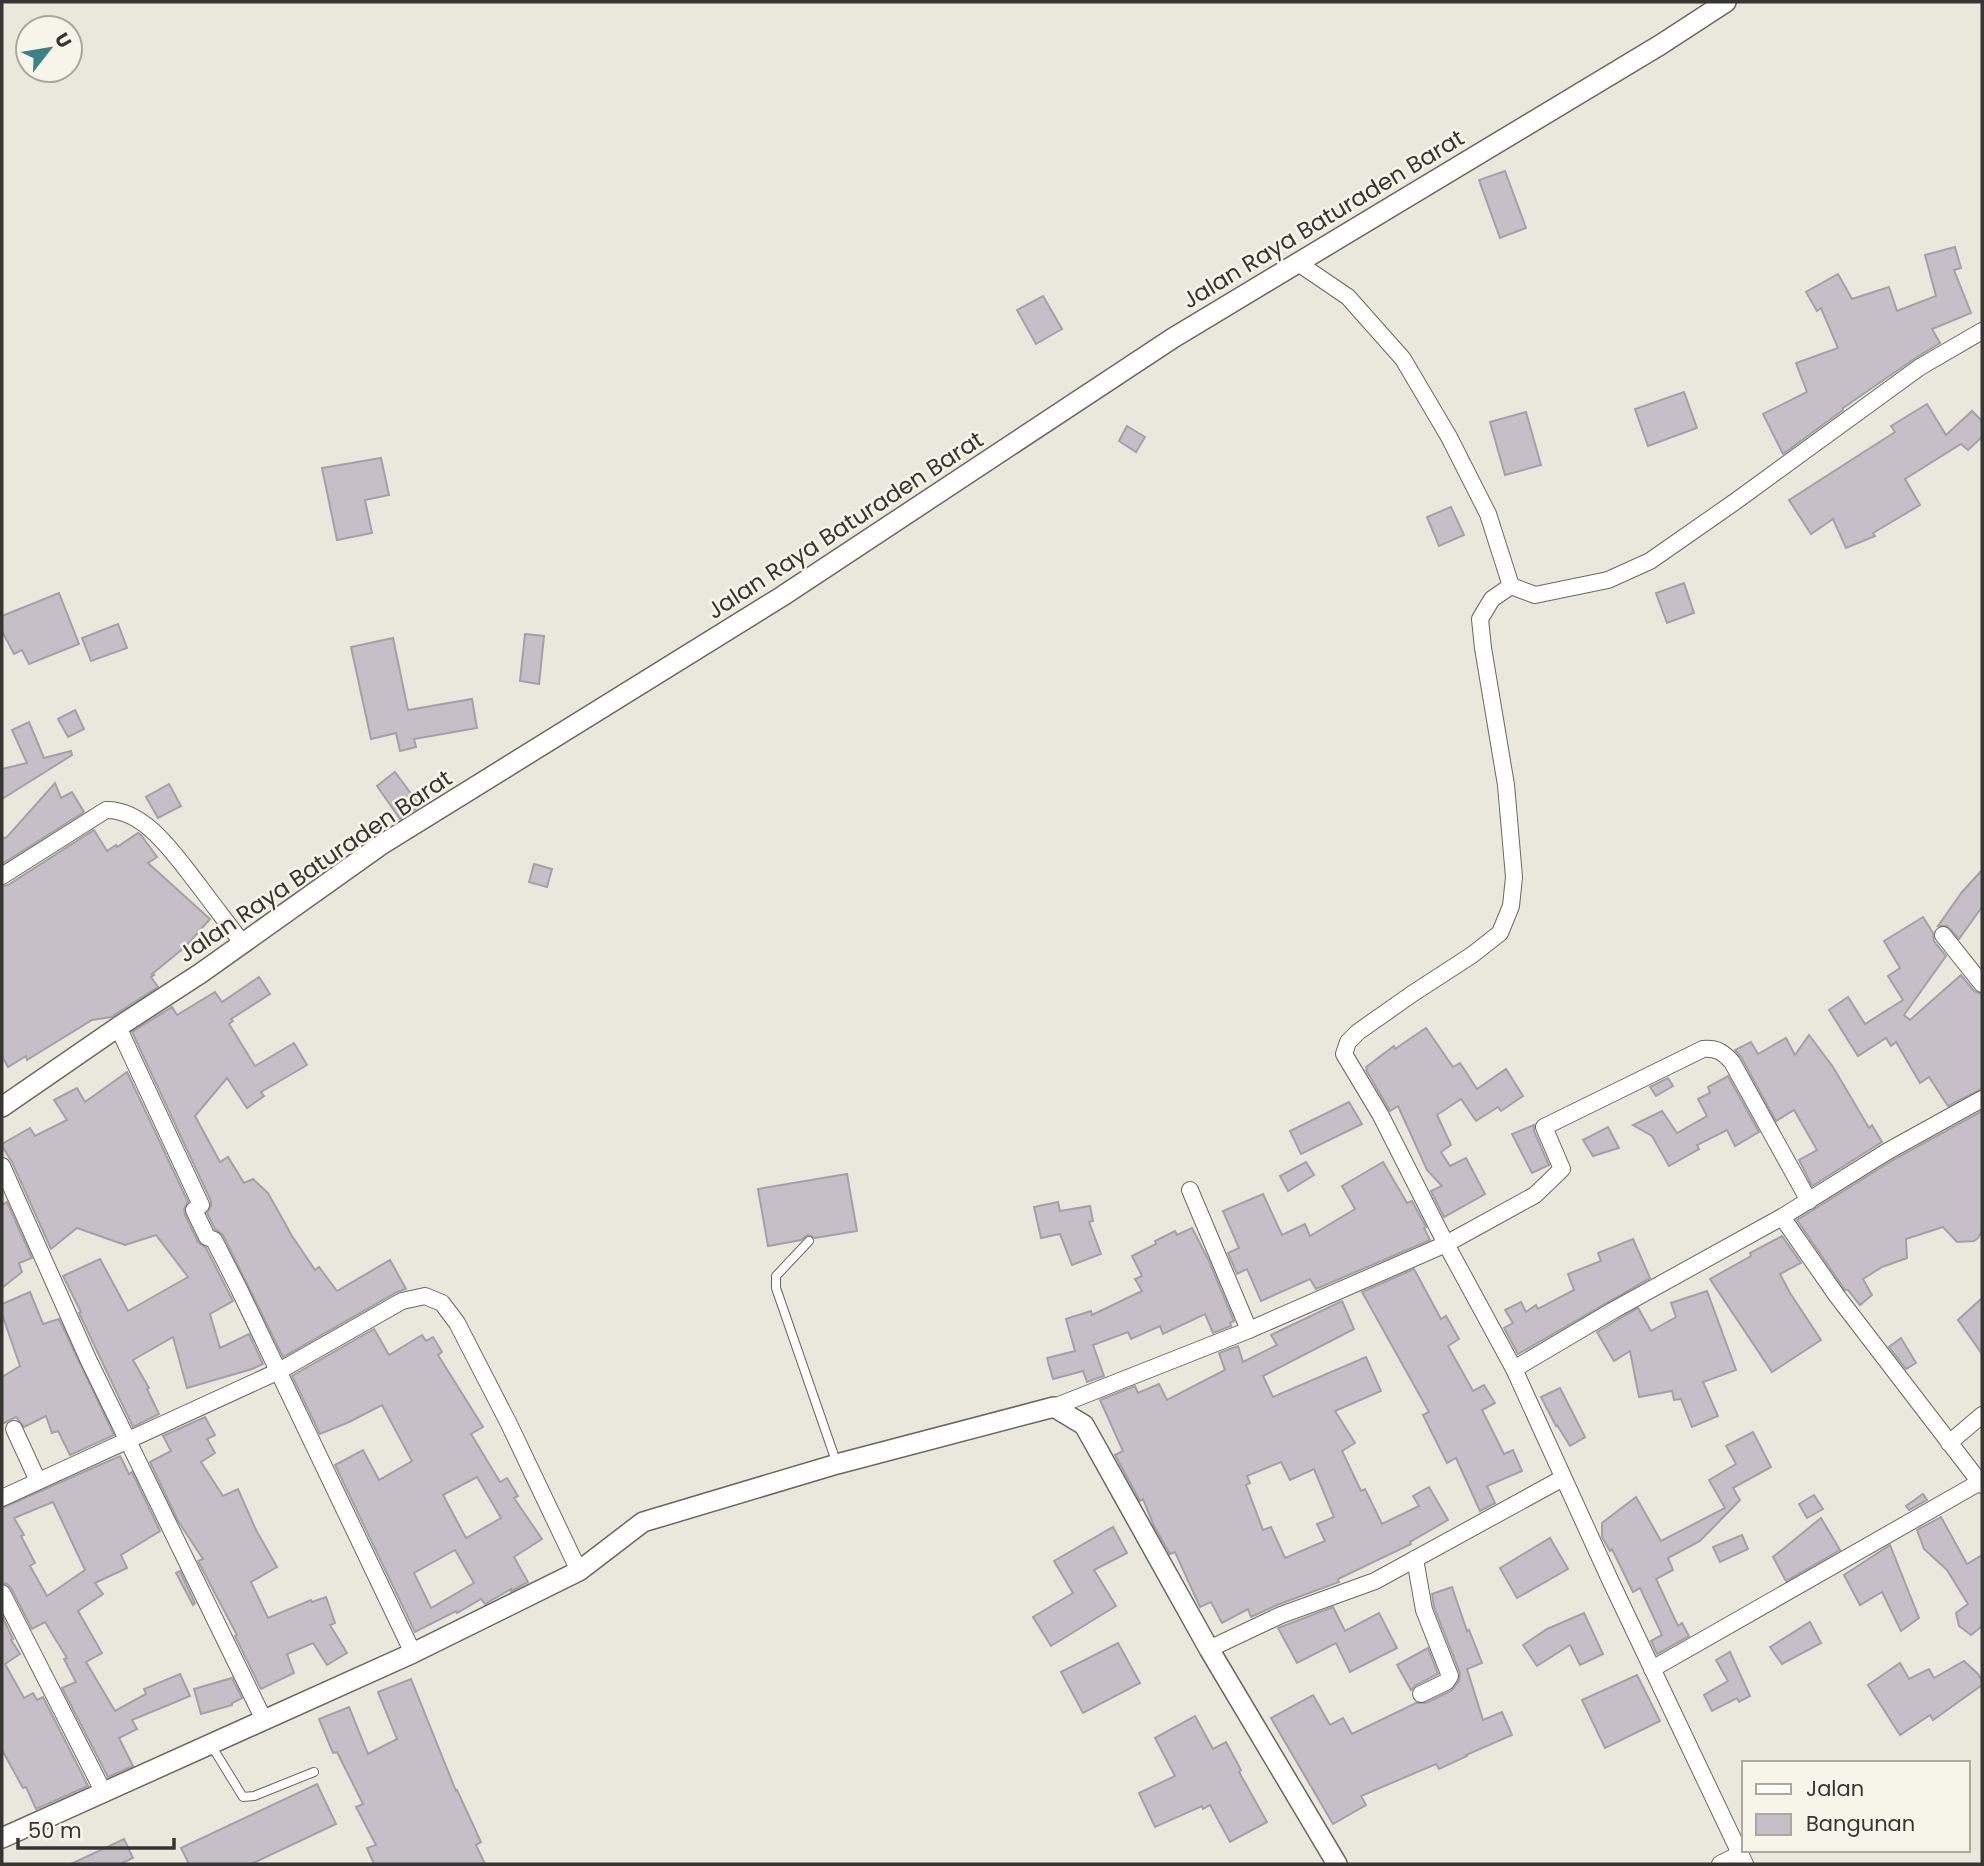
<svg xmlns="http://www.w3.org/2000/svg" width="1984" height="1866" font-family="Poppins,sans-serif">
	<rect width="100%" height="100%" fill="#eae8dc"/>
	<g fill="#c7bfc8" stroke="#a79fa8" stroke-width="2" fill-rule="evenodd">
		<path d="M1505,171L1526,228L1500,238L1479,180Z"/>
		<path d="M1955,247L1961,268L1954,270L1971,313L1932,329L1940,343L1914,359L1843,408V410L1783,454L1763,414L1807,392L1796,363L1838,348L1821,308L1817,311L1806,292L1838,274L1852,299L1889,287L1897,311L1936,296L1925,255Z"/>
		<path d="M1043,296L1062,329L1036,344L1017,310Z"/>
		<path d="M1684,392L1697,428L1648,446L1635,409Z"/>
		<path d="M1927,404L1946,435L1972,411L1982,421V437L1968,450L1961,444L1905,479L1920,505L1873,533L1875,536L1846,548L1833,519L1811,534L1789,500L1895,432L1891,426Z"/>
		<path d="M1526,412L1541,465L1505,475L1490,422Z"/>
		<path d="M1127,426L1145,437L1136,452L1119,441Z"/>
		<path d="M381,458L389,495L365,500L372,533L337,540L322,468Z"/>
		<path d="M1451,507L1464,535L1439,546L1427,517Z"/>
		<path d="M1684,583L1694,613L1667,623L1656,593Z"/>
		<path d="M59,593L79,644L29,664L22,650L14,654L2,631V616Z"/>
		<path d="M118,624L127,648L91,661L82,638Z"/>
		<path d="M525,634L544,636L539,684L520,681Z"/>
		<path d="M393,638L408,710L472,699L477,728L414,739L416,747L400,751L396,733L371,739L351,647Z"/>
		<path d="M75,710L84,729L68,737L58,719Z"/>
		<path d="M29,722L44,758L71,751L72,755L2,799V769L27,763L12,730Z"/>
		<path d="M395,772L420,806L400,819L377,786Z"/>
		<path d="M55,783L61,798L72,792L84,812L2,864V839L7,837Z"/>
		<path d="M169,784L181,806L158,818L146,797Z"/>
		<path d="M94,830L107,851L116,845L117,847L138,833L141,835L157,857L148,863L210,919L185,947L152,974L154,975L151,977L158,987L111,1017L92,1020L27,1060L26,1056L8,1067L2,1056V886L8,885Z"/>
		<path d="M534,864L552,869L547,887L529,882Z"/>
		<path d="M1982,870V907L1959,939L1947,926H1938L1962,892Z"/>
		<path d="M1923,917L1933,933L1934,941L1946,956L1904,1015L1910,1020L1961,975L1974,991L1982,994V1089L1948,1106L1929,1077L1920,1083L1896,1042L1891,1046L1886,1038L1858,1056L1829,1010L1848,997L1865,1024L1903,1000L1888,976L1900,968L1884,941Z"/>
		<path d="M259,977L270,994L231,1019L233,1021L229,1024L255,1066L294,1043L307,1065L261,1092L264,1096L247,1108L227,1078L195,1116L220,1162L228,1157L244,1183L253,1179L268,1193L292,1236L315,1270L319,1267L337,1291L390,1260L406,1289L397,1292L283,1357L223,1235L215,1229L207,1213L211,1206V1201L132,1032L172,1007L177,1015L215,992L222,1002Z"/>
		<path d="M1426,1028L1453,1067L1460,1063L1477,1089L1506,1069L1523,1096L1501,1111L1498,1107L1476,1121L1461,1099L1437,1115L1451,1145L1441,1152L1450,1166L1466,1158L1485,1194L1444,1217L1431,1191L1442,1186L1427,1170L1398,1106L1390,1111L1366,1070L1367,1069L1366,1067L1394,1046L1395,1049Z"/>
		<path d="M1809,1035L1833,1067L1869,1128L1872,1125L1882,1142L1812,1186L1799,1160L1817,1150L1794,1110L1776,1121L1741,1057L1735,1050L1751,1042L1758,1054L1786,1038L1795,1055Z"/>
		<path d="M127,1072L188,1202L184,1209L185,1215L198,1242L206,1248L233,1301L210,1314L220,1348L249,1334L263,1364L252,1369L187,1388L173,1337L133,1360L149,1388L147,1389L159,1414L133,1427L79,1313L81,1312L63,1276L100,1259L128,1311L188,1277L156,1235L125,1245L77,1228L51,1249L12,1162L2,1146V1144L30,1128L35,1136L67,1120L54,1100L77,1088L85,1102Z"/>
		<path d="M1728,1076L1759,1132L1735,1146L1727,1130L1697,1145L1699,1149L1669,1166L1652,1136L1633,1125L1662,1111L1677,1133L1707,1116L1698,1099L1710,1093L1708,1087Z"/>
		<path d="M1668,1078L1673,1086L1656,1096L1650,1087Z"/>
		<path d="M1349,1102L1362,1124L1301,1154L1290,1131Z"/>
		<path d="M1982,1111V1231L1978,1238L1974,1241L1957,1242L1943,1227L1906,1239L1907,1258L1882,1267L1863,1279L1872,1295L1860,1305L1848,1290H1845L1797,1220L1893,1160Z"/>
		<path d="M1534,1125V1131L1549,1165L1532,1173L1512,1134Z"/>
		<path d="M1608,1127L1619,1148L1593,1156L1583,1140Z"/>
		<path d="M1306,1162L1314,1175L1288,1191L1280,1176Z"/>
		<path d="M1383,1162L1407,1203L1412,1201L1426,1227L1424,1228L1430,1240L1316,1289L1310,1279L1261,1301L1247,1269L1237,1274L1228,1253L1239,1248L1223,1211L1263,1194L1282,1235L1305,1224L1310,1236L1355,1209L1342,1186Z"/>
		<path d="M847,1174L857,1231L815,1238L808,1235L801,1240L768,1246L758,1189Z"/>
		<path d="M7,1202L32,1258L19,1263L22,1272L2,1288V1205Z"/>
		<path d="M1058,1202L1060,1211L1090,1206L1093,1221L1089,1222L1101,1254L1072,1265L1060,1234L1041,1238L1034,1207Z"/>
		<path d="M1192,1228L1209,1261L1234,1321L1230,1323L1231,1326L1213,1333L1205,1314L1163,1334L1160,1326L1131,1339L1128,1332L1093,1345L1104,1376L1087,1382L1083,1371L1053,1379L1047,1358L1075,1351L1066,1319L1091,1311L1092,1315L1142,1291L1135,1279L1142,1276L1132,1256L1156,1244L1155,1241L1175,1231L1177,1235Z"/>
		<path d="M1782,1236L1801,1263L1780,1274L1790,1293L1821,1340L1772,1372L1710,1279L1751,1256L1750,1253Z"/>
		<path d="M1633,1239L1650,1278L1518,1354L1504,1328L1513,1323L1505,1310L1521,1302L1526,1312L1536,1305L1538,1309L1574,1290L1568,1274L1601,1261L1598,1253Z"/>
		<path d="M1414,1269L1441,1319L1446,1316L1459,1339L1448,1346L1473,1391L1484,1385L1495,1403L1482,1410L1504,1454L1513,1450L1522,1471L1487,1486L1495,1503L1480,1511L1456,1458L1447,1463L1423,1415L1429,1412L1362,1292Z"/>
		<path d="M1707,1291L1736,1370L1703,1382L1718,1416L1692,1427L1681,1399L1674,1400L1672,1391L1639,1397L1630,1351L1614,1361L1597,1332L1638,1308L1651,1331L1676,1317L1671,1303Z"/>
		<path d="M30,1292L43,1324L59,1319L114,1435L70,1455L58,1431L52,1433L46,1416L24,1427L16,1417L2,1424V1377L20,1366L2,1314V1304Z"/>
		<path d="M1982,1298V1354L1958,1320Z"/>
		<path d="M1342,1301L1354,1329L1263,1376L1273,1397L1366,1357L1381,1391L1335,1411L1355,1443L1342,1451L1361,1491L1365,1489L1382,1524L1419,1506L1413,1496L1429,1487L1448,1520L1410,1542L1411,1544L1338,1579L1339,1582L1277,1605L1251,1617L1248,1609L1222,1623L1211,1602L1200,1607L1175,1552L1170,1554L1154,1526L1143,1499L1140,1501L1115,1455L1123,1451L1100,1400L1135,1386L1138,1393L1159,1384L1167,1400L1225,1370L1219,1353L1238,1346L1243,1362L1277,1345L1271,1335ZM1281,1462L1290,1480L1314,1469L1334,1517L1317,1524L1325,1541L1285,1558L1271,1527L1263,1530L1246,1485L1250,1483L1247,1476Z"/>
		<path d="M374,1329L389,1355L422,1335L426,1341L433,1337L442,1352L438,1355L483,1427L471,1434L500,1482L507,1478L518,1496L514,1498L542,1539L514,1557L528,1582L511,1591V1589L485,1604L481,1599L457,1613L456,1611L415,1632L335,1465L363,1450L379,1480L412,1461L382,1405L349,1422L320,1434L292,1376ZM477,1477L501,1518L466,1538L443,1495ZM455,1550L474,1583L431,1608L414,1573Z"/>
		<path d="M1901,1338L1916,1363L1906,1369L1889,1347Z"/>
		<path d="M1560,1388L1585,1437L1570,1446L1557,1425L1556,1426L1541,1397Z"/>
		<path d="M205,1417L215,1435L207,1439L215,1453L201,1462L223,1496L238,1489L256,1530L277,1567L251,1582L268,1618L311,1600L312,1602L326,1597L335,1623L330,1625L347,1653L327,1665L313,1643L287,1654L294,1673L261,1689L235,1636L237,1635L198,1561L203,1559L178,1521L150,1462L171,1451L163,1436Z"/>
		<path d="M1753,1432L1771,1467L1733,1488L1740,1500L1700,1541L1668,1558L1673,1570L1656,1579L1678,1626L1682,1623L1689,1636L1657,1654L1651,1641L1662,1635L1640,1588L1633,1592L1612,1549L1610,1551L1602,1537V1523L1636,1497L1661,1541L1725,1508L1709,1480L1736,1464L1726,1446Z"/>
		<path d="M120,1456L129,1474L132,1472L160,1531L121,1555L127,1568L95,1583L103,1594L78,1611L102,1653L86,1662L115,1711L146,1694L144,1689L180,1674L190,1696L132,1720L137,1729L119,1738L133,1766L108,1777L62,1688L76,1682L64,1659L67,1658L45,1622L32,1629L11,1588L7,1584L2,1583V1508ZM53,1502L85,1570L47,1596L30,1566L35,1563L21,1536L24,1535L14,1518Z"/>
		<path d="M1923,1494L1927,1500L1909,1510L1906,1506Z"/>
		<path d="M1814,1495L1823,1509L1807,1518L1799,1504Z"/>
		<path d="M1941,1517L1967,1564L1982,1555V1628L1981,1627L1971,1635L1959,1626L1956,1613L1968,1604L1947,1570L1924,1549L1917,1530Z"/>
		<path d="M1821,1518L1840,1550L1786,1581L1773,1557Z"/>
		<path d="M1113,1527L1127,1553L1094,1570L1116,1606L1051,1646L1033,1617L1073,1593L1054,1561Z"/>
		<path d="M1742,1535L1748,1549L1720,1562L1713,1547Z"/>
		<path d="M1550,1538L1568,1569L1517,1598L1500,1568Z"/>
		<path d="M1890,1545L1919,1618L1901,1631L1882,1592L1860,1605L1844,1575Z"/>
		<path d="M180,1571L195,1603L193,1605L176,1573Z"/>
		<path d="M1452,1587L1467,1631L1469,1630L1482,1663L1467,1669L1483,1720L1502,1712L1512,1735L1466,1755L1467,1756L1439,1769L1436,1764L1361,1796L1366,1805L1333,1824L1271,1718L1313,1695L1330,1725L1343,1718L1352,1734L1416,1703H1426L1451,1691L1459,1681L1460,1673L1434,1607L1432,1594Z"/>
		<path d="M1333,1607L1345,1631L1379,1613L1397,1648L1350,1672L1336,1643L1297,1663L1278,1628Z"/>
		<path d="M1584,1613L1603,1654L1580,1665L1570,1645L1537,1666L1523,1645L1547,1629Z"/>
		<path d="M2,1616L13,1639L11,1640L20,1654L5,1664L24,1698L33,1693L37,1700L43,1697L88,1786L36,1809L26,1787L23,1788L2,1750Z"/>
		<path d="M1810,1622L1821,1643L1782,1664L1770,1647Z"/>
		<path d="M1118,1643L1140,1683L1083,1713L1061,1672Z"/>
		<path d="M1428,1648L1438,1674L1416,1685L1411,1690L1397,1665Z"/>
		<path d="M1730,1652L1750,1696L1739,1702L1737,1698L1712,1711L1704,1695L1728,1681L1716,1660Z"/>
		<path d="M1964,1661L1978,1674L1982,1680V1685L1933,1720L1930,1715L1900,1735L1868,1685L1900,1663L1909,1679L1929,1669L1934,1678Z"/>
		<path d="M1637,1675L1660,1721L1605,1748L1582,1700Z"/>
		<path d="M232,1678L242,1698L232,1703V1705L201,1714L194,1689Z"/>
		<path d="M411,1679L456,1791L457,1790L481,1842L476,1845L485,1864H374L367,1848L376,1845L356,1807L363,1804L337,1752L333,1753L319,1719L349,1707L368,1754L397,1739L378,1692Z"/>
		<path d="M1195,1716L1213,1749L1226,1742L1241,1770L1239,1772L1267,1822L1230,1842L1210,1805L1203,1809L1202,1806L1155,1827L1139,1793L1175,1776L1155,1738Z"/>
		<path d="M317,1784L336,1824L251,1864H189L181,1848Z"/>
		<path d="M124,1839L133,1858L120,1864H71Z"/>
	</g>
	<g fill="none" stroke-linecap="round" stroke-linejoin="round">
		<g stroke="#6a685e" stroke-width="10">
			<g id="service">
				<path d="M809,1241L776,1276V1288L837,1464"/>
				<path d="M211,1745L243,1797L254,1796L314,1772"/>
			</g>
		</g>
		<g stroke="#6a685e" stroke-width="18">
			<g id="minor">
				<path d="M1298,263L1348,297L1403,359L1449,437L1488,514L1511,586"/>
				<path d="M1511,586L1492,599L1480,619L1483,648L1506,785L1514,877L1511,906L1500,933L1472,955L1412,994L1358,1032L1348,1042L1344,1054L1380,1114L1446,1244L1535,1195L1562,1169L1544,1127L1703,1049C1717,1048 1723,1052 1732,1062L1809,1201"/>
				<path d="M1511,586L1535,595L1608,580L1650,561L1736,501L1920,367L1982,331"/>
				<path d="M2,876L106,810C146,809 177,858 200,887C214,906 229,925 243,944"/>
				<path d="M1943,935L1982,984"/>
				<path d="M118,1027L201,1205L194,1210L207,1237L214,1240L239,1289L413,1653"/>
				<path d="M2,1166L88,1359L264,1720"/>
				<path d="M1190,1190L1249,1330"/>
				<path d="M1782,1217L1837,1296L1982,1485"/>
				<path d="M1514,1369L1612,1311L1782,1217L1888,1151L1982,1099"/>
				<path d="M1054,1407L1249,1330L1446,1244L1514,1369L1611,1582L1745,1864"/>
				<path d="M14,1429L38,1481"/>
				<path d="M1949,1443L1982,1415"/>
				<path d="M2,1498L279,1371L402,1301L425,1296L442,1303L457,1323L509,1424L579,1571"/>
				<path d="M1415,1559L1424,1610L1450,1676L1446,1682L1421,1694"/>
				<path d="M2,1593L104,1793"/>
				<path d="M1209,1649L1281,1615L1375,1581L1563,1478"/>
				<path d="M1652,1669L1980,1482"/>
				<path d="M1720,1864L1740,1854"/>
			</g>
		</g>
		<g stroke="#6a685e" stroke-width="22">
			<g id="tertiary">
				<path d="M2,1107L118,1027L201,973L381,845L781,597L1173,338L1660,45L1726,2"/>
				<path d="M2,1838L413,1653L579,1571L643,1522L837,1464L1054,1407L1084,1425L1209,1649L1337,1864"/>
			</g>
		</g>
		<use href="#service" stroke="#fff" stroke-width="8"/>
		<use href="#minor" stroke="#fff" stroke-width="16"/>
		<use href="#tertiary" stroke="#fff" stroke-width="19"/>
	</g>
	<g text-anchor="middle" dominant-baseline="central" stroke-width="5" stroke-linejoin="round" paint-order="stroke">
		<g font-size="23" fill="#363531" stroke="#f7f5e9">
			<text transform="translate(1323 219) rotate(-31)">Jalan Raya Baturaden Barat</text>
			<text transform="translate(845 525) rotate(-33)">Jalan Raya Baturaden Barat</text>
			<text transform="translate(315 866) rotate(-34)">Jalan Raya Baturaden Barat</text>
		</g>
	</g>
	<rect width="1984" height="1866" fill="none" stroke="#363531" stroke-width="7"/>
	<rect x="1742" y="1761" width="228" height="91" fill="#f7f5e9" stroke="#aaa89f" stroke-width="2"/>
	<rect x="1756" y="1784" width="35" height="10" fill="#ffffff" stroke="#aaa89f" stroke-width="2"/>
	<text x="1806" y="1796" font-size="21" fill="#363531">Jalan</text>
	<rect x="1756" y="1814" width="35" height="21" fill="#c7bfc8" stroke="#aaa89f" stroke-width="2"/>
	<text x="1806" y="1831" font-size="21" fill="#363531">Bangunan</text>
	<g transform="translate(49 49) rotate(59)"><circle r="33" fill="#f7f5e9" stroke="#aaa89f" stroke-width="2"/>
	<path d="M0-5L12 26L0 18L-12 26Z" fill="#3a8286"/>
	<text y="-10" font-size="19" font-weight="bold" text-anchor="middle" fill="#363531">U</text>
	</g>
	<path d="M18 1838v10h156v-10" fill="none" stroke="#363531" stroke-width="3.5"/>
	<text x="28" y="1838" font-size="21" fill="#363531" stroke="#f7f5e9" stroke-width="5" paint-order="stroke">50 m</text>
</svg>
